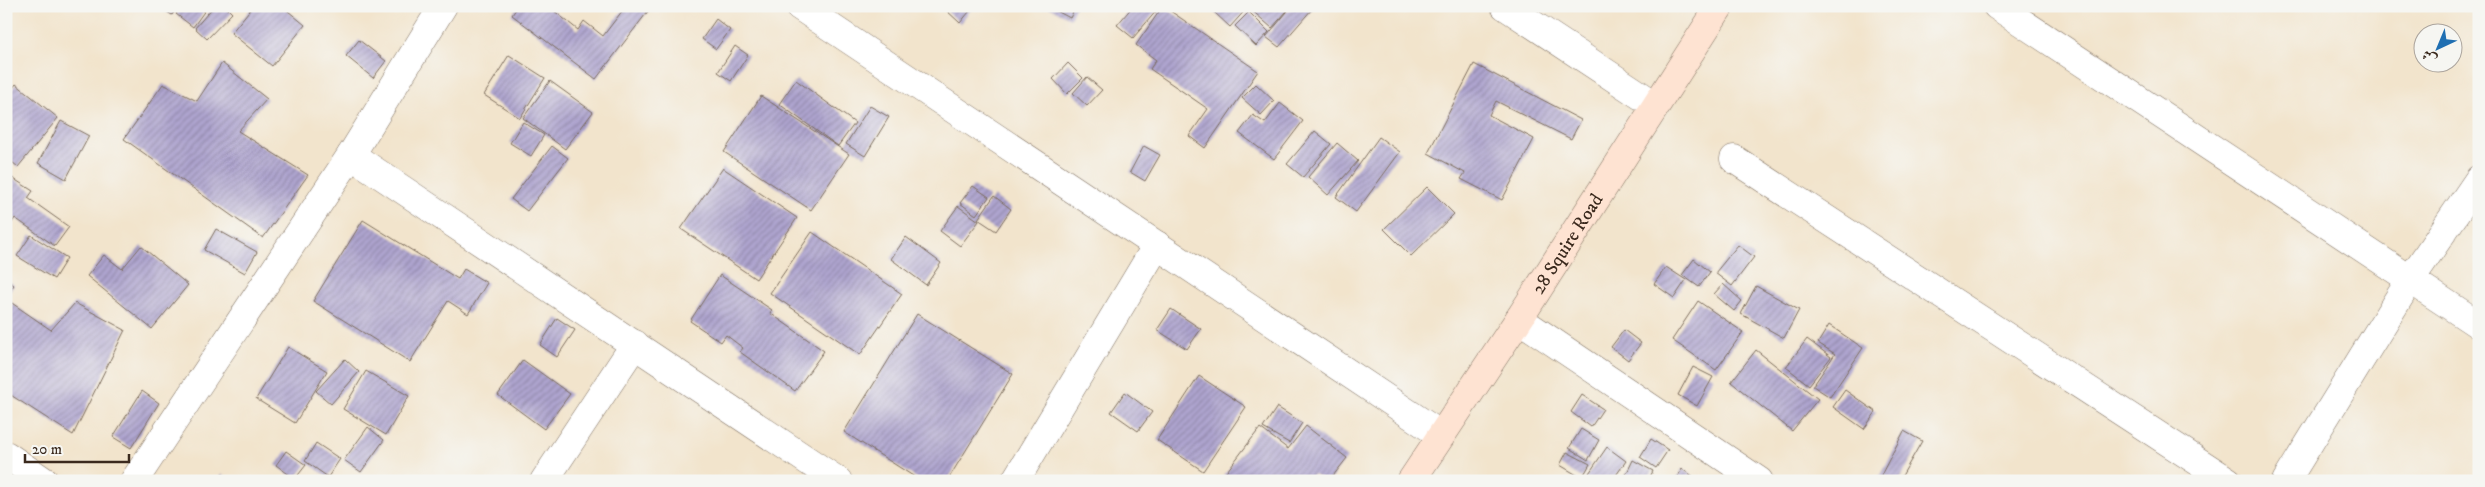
<svg xmlns="http://www.w3.org/2000/svg" width="2485" height="487" font-family="'IM FELL DW Pica',Amiri,serif">
	<defs>
		<pattern id="building-hatch" width="6" height="6" patternUnits="userSpaceOnUse" patternTransform="scale(1.25)"><rect width="6" height="6" fill="#aea4cf"/><path d="M-1 1l2-2M0 6l6-6M5 7l2-2" fill="none" stroke="#8f86a7"/></pattern>
	</defs>
	<rect width="100%" height="100%" fill="#f6f6f2"/>
	<filter id="ink" filterUnits="userSpaceOnUse"><feTurbulence type="fractalNoise" baseFrequency=".02" numOctaves="2"/><feDisplacementMap in="SourceGraphic" scale="10" xChannelSelector="R" yChannelSelector="G"/><feConvolveMatrix kernelMatrix="1 2 1 2 8 2 1 2 1" color-interpolation-filters="sRGB"/></filter>
	<filter id="wash" filterUnits="userSpaceOnUse"><feTurbulence type="fractalNoise" baseFrequency=".0096" numOctaves="4" result="noise"/><feDisplacementMap in="SourceGraphic" scale="20" xChannelSelector="R" yChannelSelector="G"/><feGaussianBlur stdDeviation="1.12" result="paint"/><feColorMatrix in="noise" values="0 0 0 0 0 0 0 0 0 0 0 0 0 0 0 0 0 1.4 0 .05"/><feComposite in="paint" operator="in"/></filter>
	<g filter="url(#wash)">
		<rect width="100%" height="100%" fill="#f2e4cc"/>
		<g id="blocks">
			<g fill="url(#building-hatch)">
				<path d="M158,6H178L172,15Z"/>
				<path d="M182,6H203L206,9L193,27L176,14Z"/>
				<path d="M214,6H225L232,13L207,39L195,28Z"/>
				<path d="M253,6H282L305,25L272,66L231,33Z"/>
				<path d="M518,6H548L578,30L584,21L603,36L626,6H652L596,79L512,15Z"/>
				<path d="M948,6H974L960,23L945,9Z"/>
				<path d="M1047,6H1076L1070,18Z"/>
				<path d="M1133,6H1155L1158,9L1133,38L1117,25Z"/>
				<path d="M1163,6L1258,71L1205,148L1189,136L1208,109L1150,69L1156,60L1136,45Z"/>
				<path d="M1219,6H1281L1287,11L1272,28L1248,7L1230,27L1214,12Z"/>
				<path d="M1292,6L1313,8L1279,47L1266,37Z"/>
				<path d="M1249,12L1269,32L1256,46L1235,26Z"/>
				<path d="M716,19L730,30L716,49L702,39Z"/>
				<path d="M359,40L386,61L373,78L346,56Z"/>
				<path d="M735,46L748,55L731,81L718,72Z"/>
				<path d="M509,55L545,78L520,118L484,95Z"/>
				<path d="M222,63L267,99L238,131L308,175L263,238L124,139L163,84L197,101Z"/>
				<path d="M1068,63L1083,78L1067,94L1053,79Z"/>
				<path d="M1474,64L1581,120L1571,139L1496,101L1489,115L1534,139L1502,200L1461,179L1465,173L1428,153Z"/>
				<path d="M1087,77L1102,90L1087,106L1073,93Z"/>
				<path d="M796,80L855,123L838,146L779,104Z"/>
				<path d="M550,81L593,112L565,149L523,118Z"/>
				<path d="M16,84L58,118L18,167L6,157V96Z"/>
				<path d="M1256,84L1274,101L1261,115L1242,98Z"/>
				<path d="M761,96L849,154L811,210L724,152Z"/>
				<path d="M1280,103L1303,121L1274,159L1239,133L1253,115L1265,123Z"/>
				<path d="M870,106L889,117L865,156L846,144Z"/>
				<path d="M61,121L89,136L66,179L38,163Z"/>
				<path d="M523,122L544,135L531,156L510,143Z"/>
				<path d="M1315,131L1331,144L1303,177L1287,164Z"/>
				<path d="M1379,137L1400,152L1356,212L1336,197Z"/>
				<path d="M1337,143L1358,161L1328,195L1308,177Z"/>
				<path d="M552,146L568,158L527,211L511,199Z"/>
				<path d="M1144,146L1160,155L1145,181L1130,172Z"/>
				<path d="M723,168L797,218L756,279L681,229Z"/>
				<path d="M6,174L33,191L28,198L69,227L55,246L15,218L11,224L6,221Z"/>
				<path d="M973,186L989,197L976,215L960,203Z"/>
				<path d="M1427,187L1454,214L1411,256L1384,229Z"/>
				<path d="M994,196L1011,209L996,231L978,219Z"/>
				<path d="M958,206L979,221L960,246L940,231Z"/>
				<path d="M363,220L458,279L464,269L487,283L468,314L448,301L410,362L313,301Z"/>
				<path d="M216,229L257,252L245,273L204,250Z"/>
				<path d="M812,232L902,294L860,355L770,293Z"/>
				<path d="M31,235L67,258L54,279L17,256Z"/>
				<path d="M906,237L941,263L926,285L891,259Z"/>
				<path d="M1738,245L1754,257L1732,286L1715,273Z"/>
				<path d="M141,246L188,285L152,329L87,276L104,255L122,269Z"/>
				<path d="M1694,259L1710,272L1699,287L1682,275Z"/>
				<path d="M1666,267L1686,280L1674,298L1654,284Z"/>
				<path d="M720,275L772,310L770,313L824,351L795,391L740,352L743,348L726,335L721,342L690,321Z"/>
				<path d="M6,280L14,285L6,296Z"/>
				<path d="M1723,284L1742,301L1734,311L1714,294Z"/>
				<path d="M1756,286L1799,310L1784,338L1741,314Z"/>
				<path d="M6,299L51,330L75,303L125,330L73,435L6,392Z"/>
				<path d="M1698,301L1743,332L1716,370L1672,340Z"/>
				<path d="M1171,309L1201,329L1187,349L1157,330Z"/>
				<path d="M917,314L1013,374L947,481H921L844,432Z"/>
				<path d="M557,318L575,330L557,357L540,345Z"/>
				<path d="M1829,325L1863,348L1830,397L1813,386L1835,354L1818,343Z"/>
				<path d="M1624,330L1641,343L1628,360L1611,347Z"/>
				<path d="M1807,339L1831,357L1809,385L1786,367Z"/>
				<path d="M288,347L327,371L295,423L256,399Z"/>
				<path d="M1756,350L1818,399L1792,431L1731,382Z"/>
				<path d="M345,359L359,372L331,404L316,391Z"/>
				<path d="M523,360L570,394L544,429L498,395Z"/>
				<path d="M1693,367L1713,377L1697,406L1678,395Z"/>
				<path d="M366,371L409,396L386,435L343,409Z"/>
				<path d="M1199,376L1246,407L1203,471L1157,440Z"/>
				<path d="M1845,390L1876,412L1864,429L1833,407Z"/>
				<path d="M142,391L159,403L131,448L113,437Z"/>
				<path d="M1125,392L1152,412L1138,431L1111,412Z"/>
				<path d="M1582,395L1603,409L1591,427L1571,412Z"/>
				<path d="M1277,407L1302,423L1289,443L1263,428Z"/>
				<path d="M1306,426L1347,458L1329,481H1323L1314,474L1308,481H1231L1224,475L1260,428L1288,449Z"/>
				<path d="M368,427L384,440L361,472L344,460Z"/>
				<path d="M1581,429L1599,440L1588,460L1569,448Z"/>
				<path d="M1904,431L1922,441L1899,481H1878Z"/>
				<path d="M1651,439L1668,450L1656,468L1640,457Z"/>
				<path d="M316,443L340,459L328,477L305,461Z"/>
				<path d="M1607,447L1626,461L1612,481H1587L1585,479Z"/>
				<path d="M286,451L306,465L295,479L276,465Z"/>
				<path d="M1567,452L1590,464L1582,478L1560,465Z"/>
				<path d="M1633,460L1653,471L1648,481H1623Z"/>
				<path d="M1682,469L1700,481H1675Z"/>
				<path d="M222,474L230,481H216Z"/>
			</g>
		</g>
	</g>
	<g filter="url(#ink)">
		<use href="#blocks" fill-opacity="0" stroke="#7b6b5b" stroke-width="1"/>
		<g fill="none" stroke-linecap="round" stroke-linejoin="round">
			<g stroke="#7b6b5b" stroke-width="29">
				<g id="street">
					<path d="M799,6L1441,435"/>
					<path d="M1505,6L1655,105"/>
					<path d="M1997,6L2479,325"/>
					<path d="M351,155L838,481"/>
					<path d="M1734,159L2228,481"/>
					<path d="M1519,319L1759,481"/>
					<path d="M6,455L44,481"/>
					<path d="M134,481L351,155L443,6"/>
					<path d="M544,481L635,344"/>
					<path d="M1015,481L1157,245"/>
					<path d="M2286,481L2410,280L2479,179"/>
				</g>
			</g>
			<g stroke="#7b6b5b" stroke-width="29">
				<g id="secondary">
					<path id="s1" d="M1411,481L1519,319L1720,6"/>
				</g>
			</g>
			<use href="#street" stroke="#fff" stroke-width="28"/>
			<use href="#secondary" stroke="#fee3d2" stroke-width="28"/>
		</g>
	</g>
	<g text-anchor="middle" dominant-baseline="central" stroke-width="4.5" stroke-linejoin="round" paint-order="stroke">
		<g font-size="19" fill="#3b2a1e" stroke="#f6f6f2">
			<text stroke="none"><textPath href="#s1" startOffset="284">28 Squire Road</textPath></text>
		</g>
	</g>
	<rect width="2485" height="487" fill="none" stroke="#f6f6f2" stroke-width="25"/>
	<g transform="translate(2438 48) rotate(224)"><circle r="24" fill="#f6f6f2" stroke="#aba49d"/>
	<path d="M0-4L9 19L0 12L-9 19Z" fill="#1f6fb2"/>
	<text y="-8" font-size="14" font-weight="bold" text-anchor="middle" fill="#3b2a1e">ش</text>
	</g>
	<path d="M25 454v8h104v-8" fill="none" stroke="#3b2a1e" stroke-width="2.5"/>
	<text x="32" y="454" font-size="15" fill="#3b2a1e" stroke="#f6f6f2" stroke-width="4" paint-order="stroke">20 m</text>
</svg>
